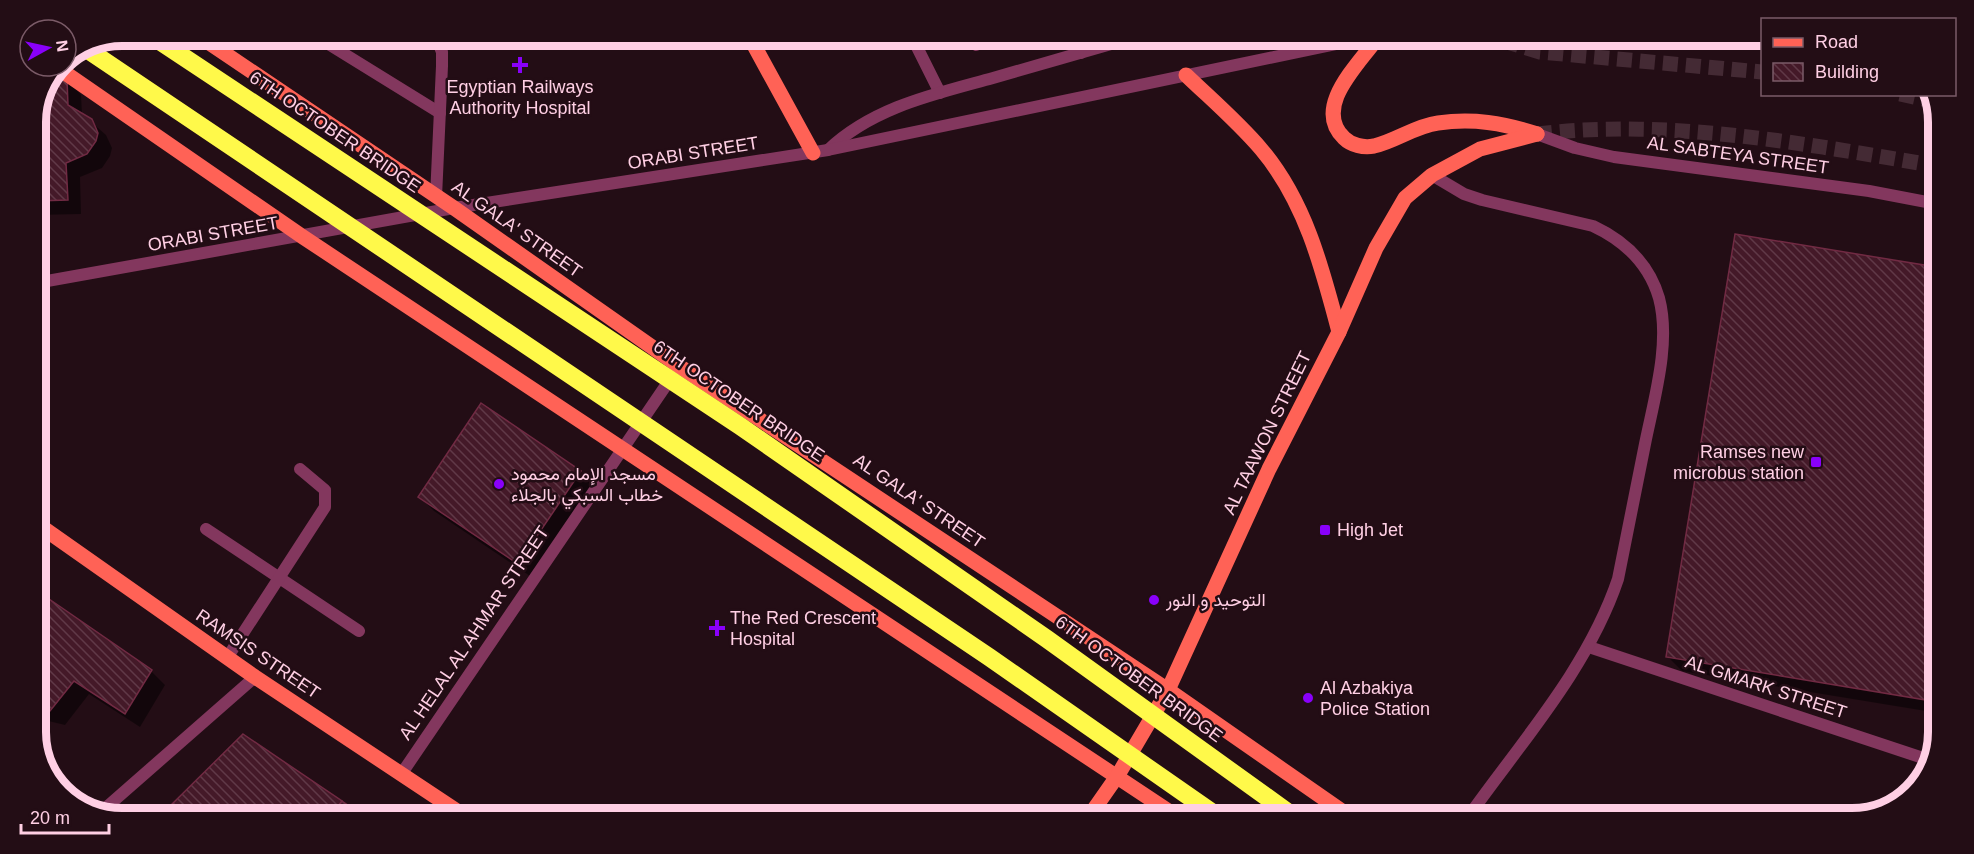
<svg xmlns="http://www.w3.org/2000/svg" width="1974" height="854" font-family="Arial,Vazirmatn,sans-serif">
	<defs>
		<pattern id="building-back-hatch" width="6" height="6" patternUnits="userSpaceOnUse" patternTransform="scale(1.5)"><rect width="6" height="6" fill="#441928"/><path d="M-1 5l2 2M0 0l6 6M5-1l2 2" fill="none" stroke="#603947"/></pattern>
	</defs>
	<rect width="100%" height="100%" fill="#230d15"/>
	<g fill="#0007">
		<path d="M67,80L81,95L82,114L106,135L112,148L110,156L102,168L80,177L81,214L36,215V117Z"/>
		<path d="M1736,235L1936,268L1932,712L1682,671L1668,657Z"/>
		<path d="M580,472L594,486L533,578L434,511L420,497Z"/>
		<path d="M36,592L151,671L165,685L140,727L89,694L65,725L36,718Z"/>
		<path d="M243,736L354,813L166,812Z"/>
	</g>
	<g fill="url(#building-back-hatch)" stroke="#712a43" stroke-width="1.5">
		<path d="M53,79H67L68,105L92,119L98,133L96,141L87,154L66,163L68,200L36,201V117Z"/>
		<path d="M1735,234L1936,267L1932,701L1666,657Z"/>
		<path d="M481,403L581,471L518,564L418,497Z"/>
		<path d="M36,590L152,670L125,714L74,681L50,711L36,708Z"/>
		<path d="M243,734L342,801L334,812H164Z"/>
		<path d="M342,801L359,813L334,812Z"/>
	</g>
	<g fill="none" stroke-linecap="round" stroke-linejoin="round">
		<g stroke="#442a34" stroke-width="15" stroke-dasharray="15 8" stroke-linecap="butt">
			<path d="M1504,41L1540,52L1762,72"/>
			<path d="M1900,94L1932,101"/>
			<path d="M1537,134C1671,118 1805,144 1937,166"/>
		</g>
		<g stroke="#83375e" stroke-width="12">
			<path d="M317,37L440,113"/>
			<path d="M436,37L442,52V66L436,197"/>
			<path d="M1074,39L1081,53"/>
			<path d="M976,45L987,39"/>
			<path d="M206,529L359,631"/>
			<path d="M1589,647L1932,761"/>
			<path d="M227,658L325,507V490L300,469"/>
		</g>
		<g stroke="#83375e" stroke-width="12">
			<path d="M913,39L940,93"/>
			<path d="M828,150C873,107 935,94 993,78C1037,65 1081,53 1125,40"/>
			<path d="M1432,175L1464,194L1482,200L1593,226C1625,241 1649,264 1659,298C1671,343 1654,399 1645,444C1636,489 1627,534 1618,579C1588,668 1522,741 1468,817"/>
			<path d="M402,773L673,375"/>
			<path d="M101,812L255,677"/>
		</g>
		<g stroke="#83375e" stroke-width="12">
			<path d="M1537,134L1575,148L1614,157L1869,191L1937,204"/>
			<path d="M36,283L454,208L828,150L1351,41"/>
		</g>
		<g stroke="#ff6256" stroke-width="15">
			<path d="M199,36L454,208L679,366L1168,690L1349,816"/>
			<path d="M750,38L813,153"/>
			<path d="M1375,41C1356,67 1313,108 1344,138C1351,145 1363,148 1374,146C1396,141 1415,126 1438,123C1473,118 1503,123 1537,134"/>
			<path d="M58,68L303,237L1176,816"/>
			<path d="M1186,75C1211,99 1238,122 1261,149C1305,201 1322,267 1339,332"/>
			<path d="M36,523L255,677L460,813"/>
			<path d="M1090,815L1118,775L1168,690L1269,469L1339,332L1376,248L1405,198L1432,175L1480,149L1537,134"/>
		</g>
		<g stroke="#fff94a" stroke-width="18">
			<path d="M152,36L740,426L1047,639L1293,816"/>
			<path d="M88,50L989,657L1217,816"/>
		</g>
	</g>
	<g fill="#8900fa" stroke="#230d15" stroke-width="2">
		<path d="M517 56h6v6h6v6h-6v6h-6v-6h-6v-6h6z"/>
		<rect x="1810" y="456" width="12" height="12" rx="3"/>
		<circle cx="499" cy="484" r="6"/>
		<rect x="1319" y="524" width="12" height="12" rx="3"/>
		<circle cx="1154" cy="600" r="6"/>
		<path d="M714 619h6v6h6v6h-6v6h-6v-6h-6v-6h6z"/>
		<circle cx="1308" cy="698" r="6"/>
	</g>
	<g text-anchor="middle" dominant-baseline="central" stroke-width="5" stroke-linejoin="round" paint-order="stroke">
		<g font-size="18" fill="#ffcfe4" stroke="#230d15" text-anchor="start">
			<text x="520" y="87" text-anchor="middle">Egyptian Railways<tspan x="520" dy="21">Authority Hospital</tspan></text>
			<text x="1804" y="452" text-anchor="end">Ramses new<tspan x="1804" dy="21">microbus station</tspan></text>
			<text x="511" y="474">مسجد الإمام محمود<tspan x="511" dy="21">خطاب السبكي بالجلاء</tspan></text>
			<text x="1337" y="530">High Jet</text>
			<text x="1166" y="600">التوحيد و النور</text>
			<text x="730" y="618">The Red Crescent<tspan x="730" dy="21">Hospital</tspan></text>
			<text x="1320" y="688">Al Azbakiya<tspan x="1320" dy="21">Police Station</tspan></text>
		</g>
		<g font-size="18" fill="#ffcfe4" stroke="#230d15">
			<text transform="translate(335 132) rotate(34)">6TH OCTOBER BRIDGE</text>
			<text transform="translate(693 153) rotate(-9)">ORABI STREET</text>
			<text transform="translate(1738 155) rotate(8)">AL SABTEYA STREET</text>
			<text transform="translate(517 229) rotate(35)">AL GALA' STREET</text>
			<text transform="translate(213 234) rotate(-10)">ORABI STREET</text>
			<text transform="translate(739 401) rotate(34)">6TH OCTOBER BRIDGE</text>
			<text transform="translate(1267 433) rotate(-64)">AL TAAWON STREET</text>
			<text transform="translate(919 501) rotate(34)">AL GALA' STREET</text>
			<text transform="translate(474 633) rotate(-56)">AL HELAL AL AHMAR STREET</text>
			<text transform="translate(258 654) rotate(34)">RAMSIS STREET</text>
			<text transform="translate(1139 679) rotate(36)">6TH OCTOBER BRIDGE</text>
			<text transform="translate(1766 687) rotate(18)">AL GMARK STREET</text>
		</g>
	</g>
	<path d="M0 0H1974V854H0ZM122 46H1852A76 76 0 0 1 1928 122V732A76 76 0 0 1 1852 808H122A76 76 0 0 1 46 732V122A76 76 0 0 1 122 46Z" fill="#230d15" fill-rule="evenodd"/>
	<path fill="none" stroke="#ffcfe4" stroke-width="8" d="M122 46H1852A76 76 0 0 1 1928 122V732A76 76 0 0 1 1852 808H122A76 76 0 0 1 46 732V122A76 76 0 0 1 122 46Z"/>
	<rect x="1761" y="18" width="195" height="78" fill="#230d15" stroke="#7b5b68" stroke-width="1.5"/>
	<rect x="1773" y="38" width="30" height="9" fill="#ff6256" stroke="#7b5b68" stroke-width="1.5"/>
	<text x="1815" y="48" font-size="18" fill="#ffcfe4">Road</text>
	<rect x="1773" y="63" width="30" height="18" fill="url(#building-back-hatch)" stroke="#7b5b68" stroke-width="1.5"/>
	<text x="1815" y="78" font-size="18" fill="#ffcfe4">Building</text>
	<g transform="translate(48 48) rotate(82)"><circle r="28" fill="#230d15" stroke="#7b5b68" stroke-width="1.5"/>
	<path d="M0-4.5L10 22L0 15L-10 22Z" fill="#8900fa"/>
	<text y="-9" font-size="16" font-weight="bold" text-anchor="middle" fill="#ffcfe4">N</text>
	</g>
	<path d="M21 824v9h88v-9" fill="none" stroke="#ffcfe4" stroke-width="3"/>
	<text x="30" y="824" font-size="18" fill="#ffcfe4" stroke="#230d15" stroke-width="4.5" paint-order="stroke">20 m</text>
</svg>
